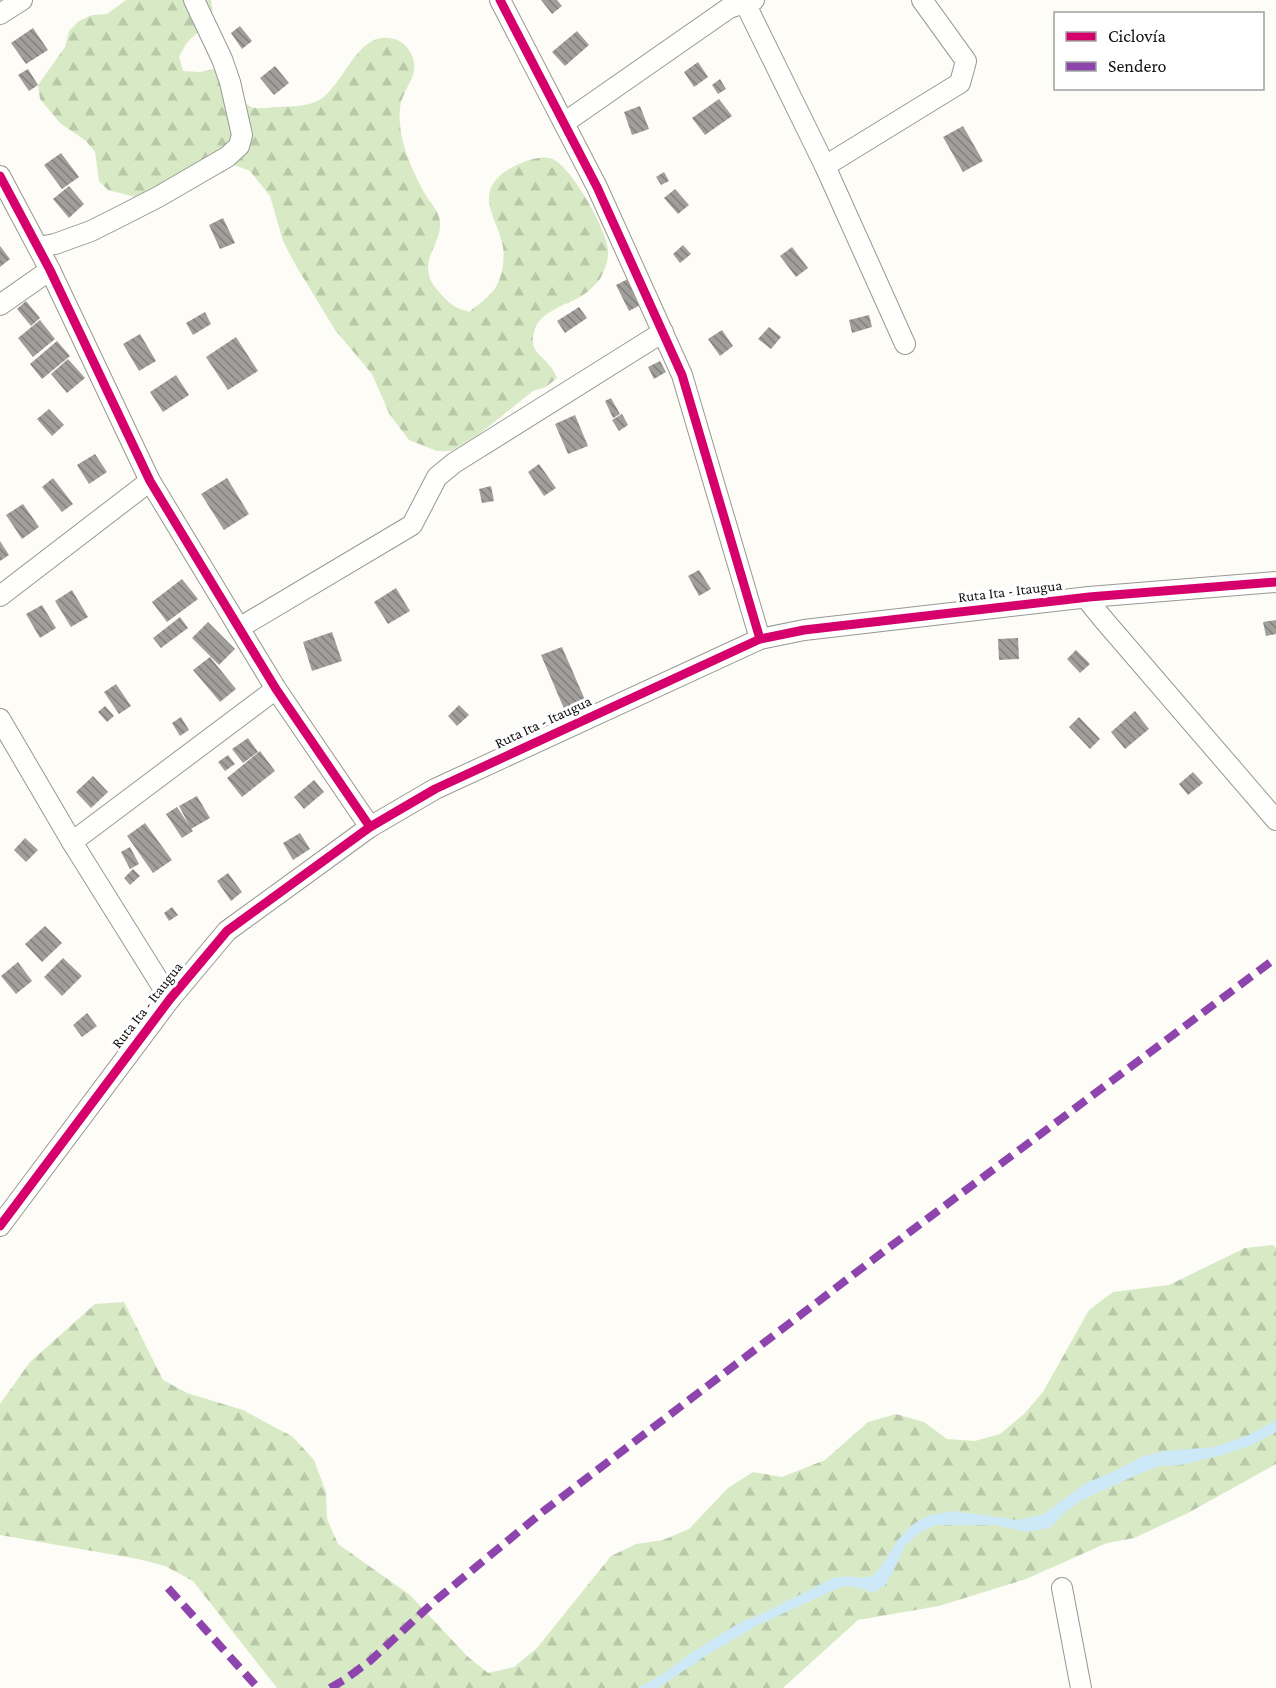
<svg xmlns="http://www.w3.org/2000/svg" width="1276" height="1688" font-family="'Crimson Pro',serif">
	<defs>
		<pattern id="forest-firs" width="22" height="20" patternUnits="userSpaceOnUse" patternTransform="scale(1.5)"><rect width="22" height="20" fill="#d8eac5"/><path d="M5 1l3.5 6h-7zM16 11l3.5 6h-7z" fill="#b8c8a8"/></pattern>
		<pattern id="building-back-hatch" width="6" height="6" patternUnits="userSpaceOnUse" patternTransform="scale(1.5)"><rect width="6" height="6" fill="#a19f9c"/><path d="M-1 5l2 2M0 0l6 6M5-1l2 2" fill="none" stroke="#82807e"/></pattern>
	</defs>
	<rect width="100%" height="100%" fill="#fdfcf7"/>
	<g fill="url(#forest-firs)">
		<path d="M126,0H211C217,26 200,27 186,44C184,48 181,53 179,57L183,71L200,72L214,69L227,74C234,85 240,105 255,108C262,109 271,107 278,107C293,106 308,107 321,99C343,84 358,33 389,38C397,39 403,42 408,49C425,73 403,85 400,108C397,138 411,168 425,194C429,201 437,209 439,217C447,243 410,262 440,293C451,305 453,307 469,312C477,305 487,299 493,291C502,280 505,261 503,247C498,219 474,196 503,173C514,165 536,155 550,158C570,163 606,229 608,249C609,259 605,270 600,279C594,286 587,293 580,297C564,306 539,312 534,332C529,351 540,353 550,366C553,369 555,374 557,378L546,387L533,391L478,435L451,451H437L409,440L390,415L372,374L335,330L295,264L283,241L270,196L250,171L234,165L222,173L209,174L135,197L108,190L99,181L95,152L86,141L60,123L40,99L38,85L65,47L69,31L79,21L92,15L107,14Z"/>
		<path d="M1273,1245L1276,1248V1464L1188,1513L1134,1538L1107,1543L1026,1579L939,1606L858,1620L783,1688H277L193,1581L165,1566L138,1559L0,1535V1404L30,1362L95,1304L124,1302L163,1380L187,1393L243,1410L293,1437L314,1460L326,1492L327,1519L338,1544L410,1595L467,1656L488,1673L514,1667L537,1648L611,1556L636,1544L663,1540L689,1529L728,1488L753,1472L782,1477L825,1460L868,1422L896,1414L924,1422L947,1439L975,1441L1000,1434L1024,1414L1043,1392L1089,1310L1113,1292L1169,1285L1245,1248Z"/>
	</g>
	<path fill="#cde8f7" d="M1276,1419V1432L1252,1445L1222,1455L1180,1465L1159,1466L1139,1474L1082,1500L1064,1513L1050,1528L1026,1532L996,1525H935L919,1533L905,1546L894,1570L885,1585L873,1593L858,1587L843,1586L758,1625L707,1655L658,1688H638L663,1674L691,1653L739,1623L759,1615L833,1578L847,1576L861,1578L872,1576L880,1568L898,1540L912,1525L927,1516L954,1511L1018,1520L1042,1515L1086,1483L1115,1471L1143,1456L1165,1451L1214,1447L1249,1435L1268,1425Z"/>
	<g fill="url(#building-back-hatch)">
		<path d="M541,0H557L562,6L552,14Z"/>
		<path d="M240,26L252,41L242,49L231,33Z"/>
		<path d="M33,28L48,50L26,64L11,43Z"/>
		<path d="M577,31L589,45L565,66L552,52Z"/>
		<path d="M698,62L708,77L694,87L684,72Z"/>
		<path d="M275,66L289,83L274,95L260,78Z"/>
		<path d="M28,69L38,85L29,91L18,75Z"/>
		<path d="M720,79L726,89L718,94L712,85Z"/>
		<path d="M719,99L732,116L705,135L692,118Z"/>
		<path d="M640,106L649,129L632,135L624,112Z"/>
		<path d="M963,126L983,161L963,172L943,137Z"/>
		<path d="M61,153L79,177L62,189L44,165Z"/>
		<path d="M664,172L669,181L661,185L656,177Z"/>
		<path d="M69,186L84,204L69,218L53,199Z"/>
		<path d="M675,189L689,205L678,214L664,198Z"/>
		<path d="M223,218L235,243L220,249L209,225Z"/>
		<path d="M683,245L691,254L680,263L673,254Z"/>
		<path d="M0,246L10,259L0,267Z"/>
		<path d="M792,247L808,268L796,277L780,256Z"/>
		<path d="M630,278L644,303L629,311L616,285Z"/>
		<path d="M26,301L40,318L31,326L17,309Z"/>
		<path d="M579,307L587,318L565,333L557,321Z"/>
		<path d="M205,312L211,324L193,335L186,323Z"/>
		<path d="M869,315L872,327L852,333L849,320Z"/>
		<path d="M40,320L55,339L33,357L18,338Z"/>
		<path d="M769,327L781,337L771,349L758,339Z"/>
		<path d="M722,330L733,346L720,356L708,339Z"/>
		<path d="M140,334L156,361L139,371L123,344Z"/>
		<path d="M236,337L258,371L228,390L206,357Z"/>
		<path d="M57,341L70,356L42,379L30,364Z"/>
		<path d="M68,359L85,378L67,393L51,374Z"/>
		<path d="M660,361L666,372L654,379L648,367Z"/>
		<path d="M176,375L189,395L163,412L150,392Z"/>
		<path d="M611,398L620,414L613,418L605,401Z"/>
		<path d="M49,409L64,425L52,436L37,419Z"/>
		<path d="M622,414L628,425L619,431L612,420Z"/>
		<path d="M575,415L588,446L568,454L555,424Z"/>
		<path d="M95,454L107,472L89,484L77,465Z"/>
		<path d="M539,464L556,488L544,496L528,472Z"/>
		<path d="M53,478L73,504L62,512L42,487Z"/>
		<path d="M227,478L249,514L224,530L201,494Z"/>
		<path d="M491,486L494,501L482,503L479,489Z"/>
		<path d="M23,504L39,527L22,539L6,515Z"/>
		<path d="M0,541L9,555L0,561Z"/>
		<path d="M699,570L711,589L699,596L688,576Z"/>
		<path d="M182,579L198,599L167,622L152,602Z"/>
		<path d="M396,588L410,611L388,624L374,602Z"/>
		<path d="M72,590L88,617L71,627L55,601Z"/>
		<path d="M42,605L56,628L40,638L26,614Z"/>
		<path d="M180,617L188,628L161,648L153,638Z"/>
		<path d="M1276,620V634L1266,636L1263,622Z"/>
		<path d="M208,622L235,649L219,665L192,638Z"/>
		<path d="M332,632L342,661L312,671L303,642Z"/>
		<path d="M1018,638L1019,659L999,660L998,639Z"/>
		<path d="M562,647L586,702L565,711L541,655Z"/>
		<path d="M1076,650L1090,664L1080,673L1067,659Z"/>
		<path d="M210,657L236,689L220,702L193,670Z"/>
		<path d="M116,684L131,706L119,714L104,692Z"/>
		<path d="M459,705L469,715L457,726L448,716Z"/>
		<path d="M105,706L114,716L107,722L98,712Z"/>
		<path d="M1135,711L1149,729L1125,749L1111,732Z"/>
		<path d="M181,717L189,730L180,736L172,723Z"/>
		<path d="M1079,717L1100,739L1090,749L1069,727Z"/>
		<path d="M248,738L258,752L243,763L232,749Z"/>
		<path d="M260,751L275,771L242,797L227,778Z"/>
		<path d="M228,755L235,764L225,771L218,762Z"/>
		<path d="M1193,772L1203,783L1188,795L1179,784Z"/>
		<path d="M93,776L108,792L91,808L76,792Z"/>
		<path d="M314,780L324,792L304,809L294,797Z"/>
		<path d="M197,796L210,818L191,829L193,831L182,838L166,814L177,807L189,825L179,806Z"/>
		<path d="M145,823L172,860L153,873L127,836Z"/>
		<path d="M300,833L310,849L293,860L283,843Z"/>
		<path d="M25,838L38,850L26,862L14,850Z"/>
		<path d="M130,847L139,864L130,869L121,852Z"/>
		<path d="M133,869L140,876L130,885L124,878Z"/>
		<path d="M228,873L242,892L231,901L217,881Z"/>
		<path d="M172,907L178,915L169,921L164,913Z"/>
		<path d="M45,926L62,943L42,962L25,944Z"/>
		<path d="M63,958L82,976L62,996L44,977Z"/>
		<path d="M18,962L32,981L16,994L1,976Z"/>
		<path d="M87,1013L97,1026L82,1037L73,1025Z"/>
	</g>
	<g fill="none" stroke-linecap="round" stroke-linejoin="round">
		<g stroke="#979795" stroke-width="22">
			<g id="street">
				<path d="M500,0L597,187L682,375L760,639"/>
				<path d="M745,3L825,166L905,344"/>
				<path d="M0,14L22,0"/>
				<path d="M564,123L729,8L754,0"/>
				<path d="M825,166L960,83L966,61L922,0"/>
				<path d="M0,176L50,270L150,481L276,689L370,827"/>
				<path d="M38,247L55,244L91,231L119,217L158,197L227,157L239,146L242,135L230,82L222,59L194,0"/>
				<path d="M0,305L50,270"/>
				<path d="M0,596L150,481"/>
				<path d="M1089,597L1090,603L1103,619L1276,820"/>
				<path d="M239,628L412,525L437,477L454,463L663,332"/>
				<path d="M0,719L72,842L170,999"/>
				<path d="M72,842L276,689"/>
				<path d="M0,1226L170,999L227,931L370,827L435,789L760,639L804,630L1089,597L1276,582"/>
				<path d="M1062,1588L1081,1688"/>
			</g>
		</g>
		<use href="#street" stroke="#fffffe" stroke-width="20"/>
		<g stroke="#8e44ad" stroke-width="8" stroke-dasharray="15 8" stroke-linecap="butt">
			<path d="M168,1588L258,1688"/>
			<path d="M330,1688L344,1680L370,1661L436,1600L545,1510L883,1252L1276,958"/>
		</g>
		<g stroke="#fff" stroke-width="13">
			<g id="cycleway">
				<path d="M500,0L597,187L682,375L760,639"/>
				<path d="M0,176L50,270L150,481L276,689L370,827"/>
				<path d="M0,1226L170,999L227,931L370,827L435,789L760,639L804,630L1089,597L1276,582"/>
			</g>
		</g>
		<use href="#cycleway" stroke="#d6006c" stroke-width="9"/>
	</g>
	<g text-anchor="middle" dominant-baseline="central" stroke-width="6" stroke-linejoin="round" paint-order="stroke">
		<g font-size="15" fill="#111" stroke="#fff">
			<text transform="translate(1010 591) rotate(-7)">Ruta Ita - Itaugua</text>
			<text transform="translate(543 722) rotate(-25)">Ruta Ita - Itaugua</text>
			<text transform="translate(147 1005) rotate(-52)">Ruta Ita - Itaugua</text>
		</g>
	</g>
	<rect x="1054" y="12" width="210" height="78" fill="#ffffff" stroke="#a0a0a0" stroke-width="1.5"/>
	<rect x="1066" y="32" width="30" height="9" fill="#d6006c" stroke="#a0a0a0" stroke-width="1.5"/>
	<text x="1108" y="42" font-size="18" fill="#111111">Ciclovía</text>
	<rect x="1066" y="62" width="30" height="9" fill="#8e44ad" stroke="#a0a0a0" stroke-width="1.5"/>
	<text x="1108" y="72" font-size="18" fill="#111111">Sendero</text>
</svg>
